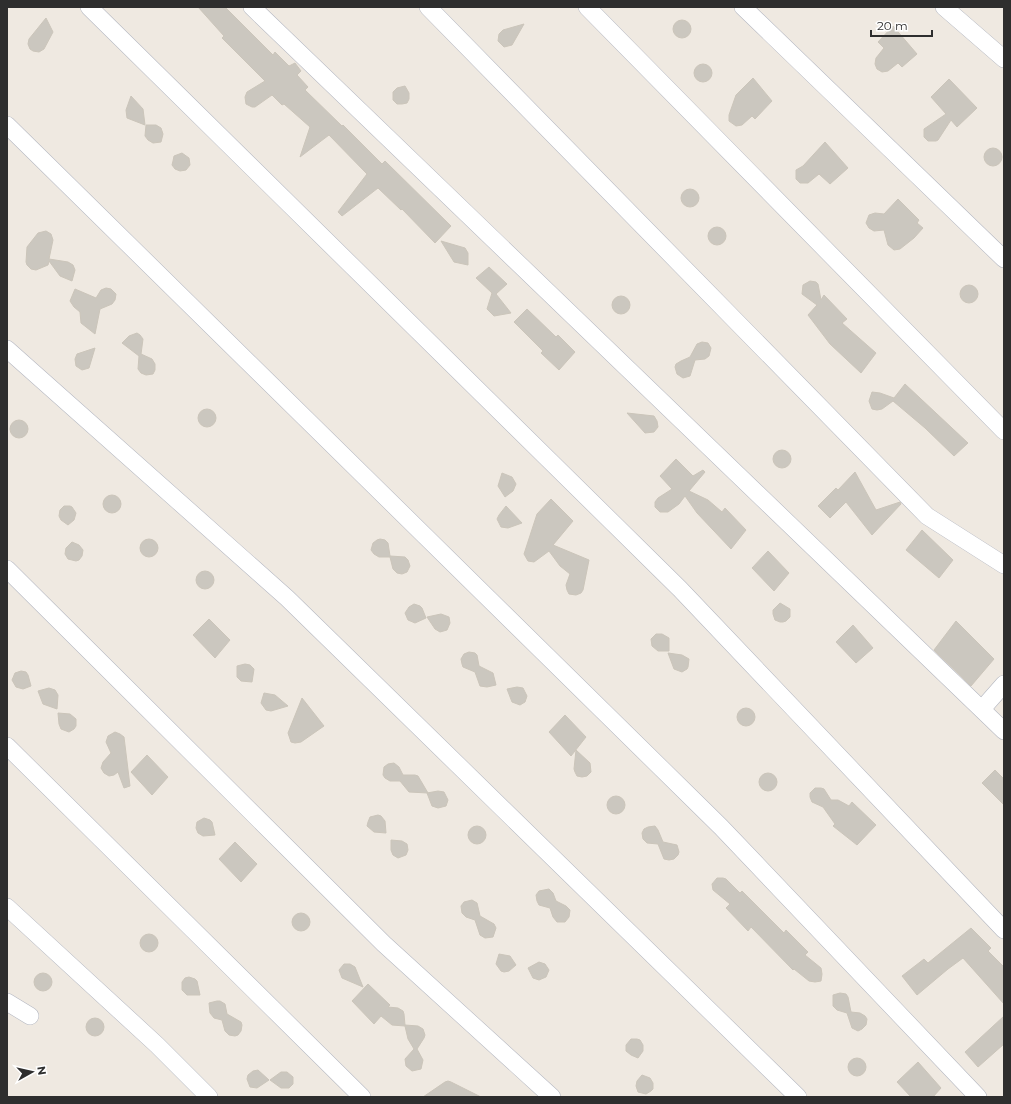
<svg xmlns="http://www.w3.org/2000/svg" width="1011" height="1104" font-family="Montserrat,sans-serif">
	<rect width="100%" height="100%" fill="#efe9e1"/>
	<g fill="#cbc7bf" stroke="#cbc5ba">
		<path d="M198,7H225L273,55L275,52L289,66L295,63L301,71L297,75L308,87L305,90L342,126L343,125L382,164L385,161L451,226L435,243L402,209L401,210L378,188L342,216L338,212L367,174L329,135L300,157L310,127L284,104L282,105L272,95L255,107H252L246,104L245,97L247,92L265,81L222,38L224,36Z"/>
		<path d="M46,18L53,32L44,49L39,52L33,51L30,49L28,44L29,39Z"/>
		<circle cx="682" cy="29" r="9"/>
		<path d="M524,24L512,45L504,47L498,41L499,34L503,30Z"/>
		<path d="M893,26L917,54L902,67L898,63L888,71L882,72L877,69L875,64L876,58L884,48L878,42Z"/>
		<circle cx="703" cy="73" r="9"/>
		<path d="M753,78L772,101L755,119L752,116L742,125L736,126L729,121V115L736,95Z"/>
		<path d="M949,79L977,108L957,127L951,120L938,140L936,141H928L924,137V129L946,114L931,97Z"/>
		<path d="M405,86L409,93V99L407,103L402,104H397L393,100V92L397,88Z"/>
		<path d="M131,96L143,109L145,125L127,118L126,110Z"/>
		<path d="M146,125H156L161,128L163,134L161,142L153,143L148,140L145,136Z"/>
		<path d="M825,142L848,168L830,184L819,174L808,183H800L796,179V170L803,166Z"/>
		<circle cx="993" cy="157" r="9"/>
		<path d="M182,153L189,158L190,165L186,170L180,171L175,169L172,165L173,161L174,156Z"/>
		<circle cx="690" cy="198" r="9"/>
		<path d="M898,199L919,220L917,223L923,228L914,238L900,249L894,250L888,245L884,230L874,231L869,228L866,223L869,215L875,213L884,214Z"/>
		<circle cx="717" cy="236" r="9"/>
		<path d="M46,231L51,234L53,240L49,259L68,262L73,265L75,270L72,281L60,276L49,261L48,265L36,270L31,269L27,265L26,262L27,247L38,233Z"/>
		<path d="M441,241L465,248L468,253V265L454,262Z"/>
		<path d="M489,267L507,284L496,294L511,313L494,316L487,309L492,293L476,278Z"/>
		<path d="M810,281L816,282L818,284L821,300L824,295L847,319L842,323L876,353L861,373L830,344L808,315L817,305L802,294L803,285Z"/>
		<circle cx="969" cy="294" r="9"/>
		<path d="M106,288L111,289L116,294L115,300L112,304L100,309L95,334L81,323L80,312L74,307L70,301L75,289L96,298L101,290Z"/>
		<circle cx="621" cy="305" r="9"/>
		<path d="M527,309L556,337L558,335L575,352L559,370L541,353L543,351L514,322Z"/>
		<path d="M137,333L140,335L143,339L141,354L152,359L155,364V370L153,374L146,375L141,373L138,369L139,356L122,343L129,336Z"/>
		<path d="M702,342L708,343L711,348L709,356L705,359L695,360L690,376L683,378L677,374L675,367L676,364L681,361L690,357L697,344Z"/>
		<path d="M95,348L89,368L82,370L76,366L75,359L77,354Z"/>
		<path d="M905,384L968,443L954,456L925,428L893,401L882,409L877,410L872,409L869,401L872,392L880,393L894,398Z"/>
		<circle cx="207" cy="418" r="9"/>
		<path d="M627,413L654,416L657,421L658,427L654,432L645,433Z"/>
		<circle cx="19" cy="429" r="9"/>
		<circle cx="782" cy="459" r="9"/>
		<path d="M676,459L693,476L703,470L705,472L689,491L708,500L722,512L725,508L746,530L731,549L697,513L685,496L679,504L668,512H660L655,507V502L658,498L672,489L660,476Z"/>
		<path d="M855,472L876,510L900,502L901,504L872,535L846,502L830,518L818,506L836,488L838,490Z"/>
		<path d="M502,473L512,477L516,484L513,491L505,497L498,486Z"/>
		<circle cx="112" cy="504" r="9"/>
		<path d="M551,499L573,521L553,545L589,560L583,590L581,593L576,595L569,594L567,590L566,585L570,574L560,566L549,551L534,562L528,561L524,554L537,514Z"/>
		<path d="M64,506H70L72,507L76,513L74,520L68,525L61,520L59,516L60,510Z"/>
		<path d="M506,506L522,523L508,528L501,527L497,519L499,515Z"/>
		<path d="M922,530L953,560L939,578L906,550Z"/>
		<path d="M380,539L385,540L388,543L390,556L405,557L408,560L410,566L407,572L402,574L397,573L393,569L390,557H379L374,554L371,550L373,543L377,540Z"/>
		<circle cx="149" cy="548" r="9"/>
		<path d="M72,542L79,545L83,550L82,556L79,560L76,561L68,559L65,554L66,548Z"/>
		<path d="M768,551L789,573L774,591L752,568Z"/>
		<circle cx="205" cy="580" r="9"/>
		<path d="M780,603L790,609V617L786,621L783,622H780L775,620L773,614V610Z"/>
		<path d="M414,604L420,606L422,608L426,618L415,623L408,620L405,613L409,607Z"/>
		<path d="M441,614L449,617L450,623L447,630L440,632L435,629L427,617Z"/>
		<path d="M209,619L230,640L215,658L193,635Z"/>
		<path d="M956,621L994,659L971,686L934,650Z"/>
		<path d="M853,625L873,648L856,663L836,642Z"/>
		<path d="M656,634H662L669,638V651H658L652,646L651,639Z"/>
		<path d="M469,652L475,653L477,655L479,666L493,673L496,685L487,687L480,686L475,672L463,667L462,664L461,659L464,654Z"/>
		<path d="M668,653L682,655L689,659L688,667L687,669L682,672L674,669Z"/>
		<path d="M245,664L250,665L254,669L252,682L241,681L237,677V666Z"/>
		<path d="M21,671L26,672L28,675L31,686L23,689L16,687L12,680L15,673Z"/>
		<path d="M517,687L523,688L527,696L525,702L520,705L512,702L507,689Z"/>
		<path d="M49,688L55,690L58,695L57,709L43,704L38,691Z"/>
		<path d="M264,693L275,695L288,706L271,711L266,710L261,703Z"/>
		<path d="M302,698L324,726L301,742L295,743L291,742L288,733Z"/>
		<circle cx="746" cy="717" r="9"/>
		<path d="M58,713L70,714L76,719V726L74,729L69,732L61,729L59,724Z"/>
		<path d="M565,715L586,737L571,756L549,732Z"/>
		<path d="M115,732L120,734L124,737L130,786L124,788L118,772L114,775L109,776L104,773L101,768L103,762L111,753L106,742L108,736Z"/>
		<path d="M576,750L590,763L591,772L587,776L582,777L577,776L575,772L574,769Z"/>
		<path d="M147,755L168,777L152,795L131,772Z"/>
		<path d="M394,763L399,767L403,775H415L418,776L428,793L409,792L400,781H390L385,778L383,775L384,767L388,764Z"/>
		<path d="M995,770L1004,779V805L982,783Z"/>
		<circle cx="768" cy="782" r="9"/>
		<path d="M815,788H821L824,789L831,800H838L849,806L852,802L876,825L857,845L833,826L835,824L823,807L812,802L810,797V793Z"/>
		<path d="M438,791L444,792L448,800L446,806L438,808L432,806L427,793Z"/>
		<circle cx="616" cy="805" r="9"/>
		<path d="M378,815L381,816L385,821L386,833L374,832L367,826L368,822L370,817Z"/>
		<path d="M204,818L210,820L212,822L215,835L203,836L198,833L196,828L197,822Z"/>
		<path d="M655,826L658,830L663,842L677,845L679,852L678,855L674,859L669,860L664,859L658,844L647,843L643,839L642,833L644,829L648,827Z"/>
		<circle cx="477" cy="835" r="9"/>
		<path d="M391,840L402,841L407,844L408,850L406,855L398,858L393,855L391,850Z"/>
		<path d="M235,842L257,864L241,882L219,859Z"/>
		<path d="M717,878H723L726,879L740,893L742,891L784,933L786,930L808,952L805,955L821,968L822,974L821,981L815,982L809,981L794,969L793,970L751,927L748,931L726,908L730,904L713,890L712,884Z"/>
		<path d="M549,889L553,893L556,901L566,906L570,910L569,917L565,922H557L553,917L550,908L539,905L537,901L536,895L539,891Z"/>
		<path d="M472,900L477,903L480,916L494,924L496,928L493,937L485,938L480,935L475,920L466,917L462,913L461,906L464,902Z"/>
		<circle cx="301" cy="922" r="9"/>
		<path d="M971,928L991,948L988,951L1004,967V1004L963,958L948,969L917,995L902,976L924,959L928,963Z"/>
		<circle cx="149" cy="943" r="9"/>
		<path d="M499,954L510,956L516,965L509,971L504,972L501,971L496,964Z"/>
		<path d="M539,962L545,964L549,970L546,977L539,980L533,978L528,968Z"/>
		<path d="M344,964H350L355,967L363,987L342,978L339,970Z"/>
		<circle cx="43" cy="982" r="9"/>
		<path d="M189,977L195,979L197,981L200,995H187L182,990V982L185,978Z"/>
		<path d="M368,984L390,1005L388,1007L398,1008L403,1011L404,1014L405,1025L418,1026L423,1029L425,1035L424,1038L417,1049L423,1060L421,1069L412,1071L406,1066L405,1059L414,1049L408,1039L405,1026L392,1025L381,1016L374,1024L352,1001Z"/>
		<path d="M840,993L846,994L848,997L851,1012L860,1013L865,1016L867,1019L866,1025L862,1029L858,1031L852,1028L847,1013L837,1010L833,1006V995Z"/>
		<path d="M217,1001H220L225,1004L227,1014L241,1022L242,1025L241,1031L238,1035L235,1036L229,1035L225,1031L222,1020L214,1018L210,1013L209,1003Z"/>
		<path d="M1004,1016V1044L978,1067L965,1052Z"/>
		<circle cx="95" cy="1027" r="9"/>
		<path d="M631,1039H637L640,1040L643,1045V1051L638,1058L631,1055L626,1051V1045Z"/>
		<circle cx="857" cy="1067" r="9"/>
		<path d="M918,1062L941,1088L933,1097H911L897,1082Z"/>
		<path d="M258,1070L269,1080L257,1088L250,1087L247,1079L248,1075L253,1071Z"/>
		<path d="M281,1072H287L293,1077V1084L289,1088H281L270,1080Z"/>
		<path d="M642,1075L650,1078L653,1083V1089L651,1091L646,1094L638,1092L636,1086L637,1081Z"/>
		<path d="M448,1081L451,1082L481,1097H423L445,1082Z"/>
	</g>
	<g fill="none" stroke-linecap="round" stroke-linejoin="round">
		<g stroke="#b4b7c1" stroke-width="18">
			<g id="minor">
				<path d="M89,7L680,589L1004,930"/>
				<path d="M252,7L1004,731"/>
				<path d="M428,7L927,516L1004,565"/>
				<path d="M587,7L1004,431"/>
				<path d="M743,7L1004,259"/>
				<path d="M944,7L1004,59"/>
				<path d="M7,125L721,827L978,1097"/>
				<path d="M7,349L287,598L798,1097"/>
				<path d="M7,569L384,944L552,1097"/>
				<path d="M982,709L1004,684"/>
				<path d="M7,746L362,1097"/>
				<path d="M7,907L157,1045L209,1097"/>
				<path d="M7,1002L30,1016"/>
			</g>
		</g>
		<use href="#minor" stroke="#fff" stroke-width="17"/>
	</g>
	<rect width="1011" height="1104" fill="none" stroke="#2e2e2e" stroke-width="16"/>
	<g transform="translate(32 1072) rotate(82)" stroke="#ffffff" stroke-width="3" paint-order="stroke">
	<path d="M0-3L7 15L0 10L-7 15Z" fill="#2e2e2e"/>
	<text y="-6" font-size="11" font-weight="bold" text-anchor="middle" fill="#2e2e2e">N</text>
	</g>
	<path d="M871 30v6h61v-6" fill="none" stroke="#2e2e2e" stroke-width="2"/>
	<text x="877" y="30" font-size="12" fill="#2e2e2e" stroke="#ffffff" stroke-width="3" paint-order="stroke">20 m</text>
</svg>
